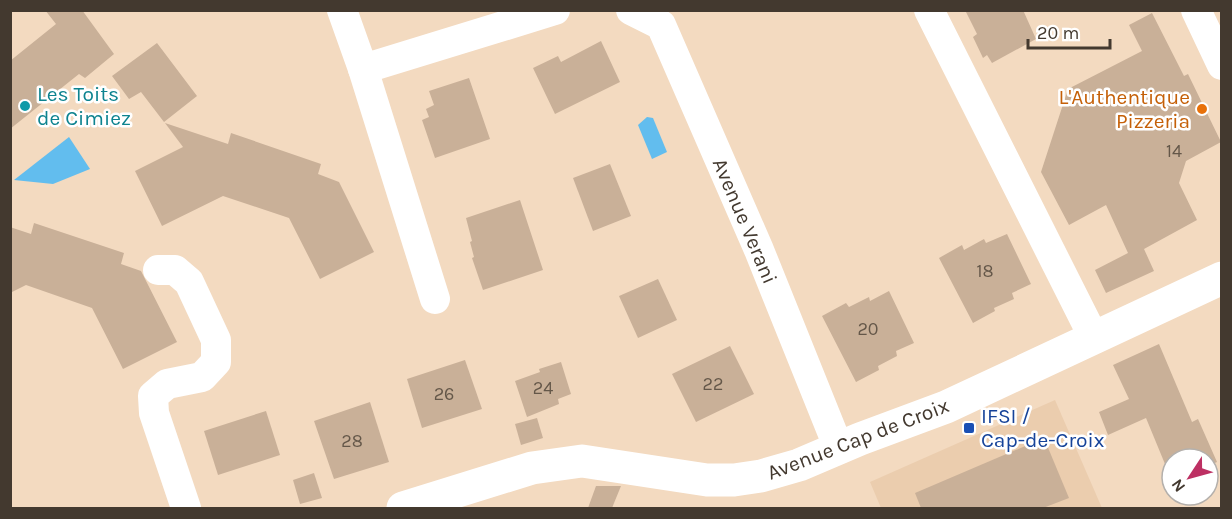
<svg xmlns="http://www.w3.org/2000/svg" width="1232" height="519" font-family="Karla,sans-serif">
	<rect width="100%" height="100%" fill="#f3dac0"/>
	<path fill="#ebcdae" d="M1055,400L1102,508H881L870,482Z"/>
	<g fill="#62bdee">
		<path d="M647,117L653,118L667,152L652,159L638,125Z"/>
		<path d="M69,137L90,169L53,184L14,180Z"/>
	</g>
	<g fill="#c9b098">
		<path d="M45,10H82L114,54L85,78L79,74L10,129V61L56,24Z"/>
		<path d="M965,10H1023L1036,39L992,63L987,55L983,58L973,37L977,34Z"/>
		<path d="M1152,13L1184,76L1188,74L1221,142L1186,161L1179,183L1197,220L1144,249L1154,271L1106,293L1095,270L1128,253L1106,205L1069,225L1041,172L1068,89L1142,51L1129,25Z"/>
		<path d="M601,41L620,82L555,114L533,68L558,56L561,62Z"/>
		<path d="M157,43L197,96L164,122L141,92L129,99L112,76Z"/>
		<path d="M469,78L490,139L435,158L422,120L429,117L426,109L434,105L429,91Z"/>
		<path d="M165,123L228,144L231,133L321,164L318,174L339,182L374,252L320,279L289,218L223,196L162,226L135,171L183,147Z"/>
		<path d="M610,164L631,216L593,231L573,178Z"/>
		<path d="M520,200L543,270L483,290L472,258L474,257L470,242L472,241L466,218Z"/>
		<path d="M34,223L124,253L121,264L141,271L177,342L123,369L92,308L26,285L10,293V227L31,234Z"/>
		<path d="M1007,234L1031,284L1012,293L1014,299L994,308L995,311L973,323L939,258L962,245L964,250L984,239L986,243Z"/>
		<path d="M658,279L677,320L638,338L619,296Z"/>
		<path d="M889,291L914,343L896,351L897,356L878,366L879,370L856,382L822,316L846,303L849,307L869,297L870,301Z"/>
		<path d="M1159,344L1192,422L1198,419L1217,462L1208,466V459H1172V481L1146,418L1108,435L1099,412L1129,399L1113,365Z"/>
		<path d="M730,346L754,394L696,422L672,374Z"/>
		<path d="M465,360L482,409L422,428L407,379Z"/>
		<path d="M561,362L571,394L558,399L559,404L527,417L515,381L540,372L539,369Z"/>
		<path d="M370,402L389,462L334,479L314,421Z"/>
		<path d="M266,411L280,455L218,475L204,431Z"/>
		<path d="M537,418L543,438L521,445L515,424Z"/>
		<path d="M1044,438L1069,498L1043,508H921L915,493Z"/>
		<path d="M314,473L322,498L300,504L293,480Z"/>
		<path d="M596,486H621L612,508H588Z"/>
	</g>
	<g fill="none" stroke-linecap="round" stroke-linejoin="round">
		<g stroke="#fff" stroke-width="30">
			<path d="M342,10L363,69L555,10"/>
			<path d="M631,10L661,25L759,250L839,449"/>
			<path d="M929,10L1094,338"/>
			<path d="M1196,10L1222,65"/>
			<path d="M363,69L435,299"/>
			<path d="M158,270H175L189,282L216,340V362L202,377L167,384L153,396L154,413L186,508"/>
		</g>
		<path stroke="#fff" stroke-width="33" d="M403,508L532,468L582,461L707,480H734L761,476L799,465L860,439L946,407L1222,278"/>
	</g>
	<circle fill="#0f9aa8" stroke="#fff" stroke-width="2" cx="25" cy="106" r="6"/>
	<circle fill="#e8710a" stroke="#fff" stroke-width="2" cx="1202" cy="109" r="6"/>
	<rect fill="#1a4fb4" stroke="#fff" stroke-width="2" x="963" y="422" width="12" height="12" rx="3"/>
	<g text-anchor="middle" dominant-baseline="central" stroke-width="5" stroke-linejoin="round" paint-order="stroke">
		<g font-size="18" fill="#645749">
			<text x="1174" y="151">14</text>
			<text x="985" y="271">18</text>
			<text x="868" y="329">20</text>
			<text x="713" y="384">22</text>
			<text x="543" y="388">24</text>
			<text x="444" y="394">26</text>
			<text x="352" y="441">28</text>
		</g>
		<g font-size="21" fill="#0d838f" stroke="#fff" text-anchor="start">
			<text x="37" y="94">Les Toits<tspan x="37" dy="24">de Cimiez</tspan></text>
		</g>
		<g font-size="21" fill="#c56008" stroke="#fff" text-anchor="end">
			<text x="1190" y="97">L'Authentique<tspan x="1190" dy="24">Pizzeria</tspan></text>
		</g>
		<g font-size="21" fill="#43392f" stroke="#fff">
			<text transform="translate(745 221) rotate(67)">Avenue Verani</text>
			<text transform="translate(858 439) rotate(-21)">Avenue Cap de Croix</text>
		</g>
		<g font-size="21" fill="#164399" stroke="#fff" text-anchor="start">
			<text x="981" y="416">IFSI /<tspan x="981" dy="24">Cap-de-Croix</tspan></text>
		</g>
	</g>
	<rect width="1232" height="519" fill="none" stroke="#43392f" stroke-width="24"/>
	<g transform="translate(1190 477) rotate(234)"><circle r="28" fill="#ffffff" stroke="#b4b0ac" stroke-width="1.5"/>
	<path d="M0-4.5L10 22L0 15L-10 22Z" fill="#bd3063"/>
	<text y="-9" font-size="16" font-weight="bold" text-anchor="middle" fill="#43392f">N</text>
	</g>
	<path d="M1028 39v9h82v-9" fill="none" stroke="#43392f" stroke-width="3"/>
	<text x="1037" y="39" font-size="18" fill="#43392f" stroke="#ffffff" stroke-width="4.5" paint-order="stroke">20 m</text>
</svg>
